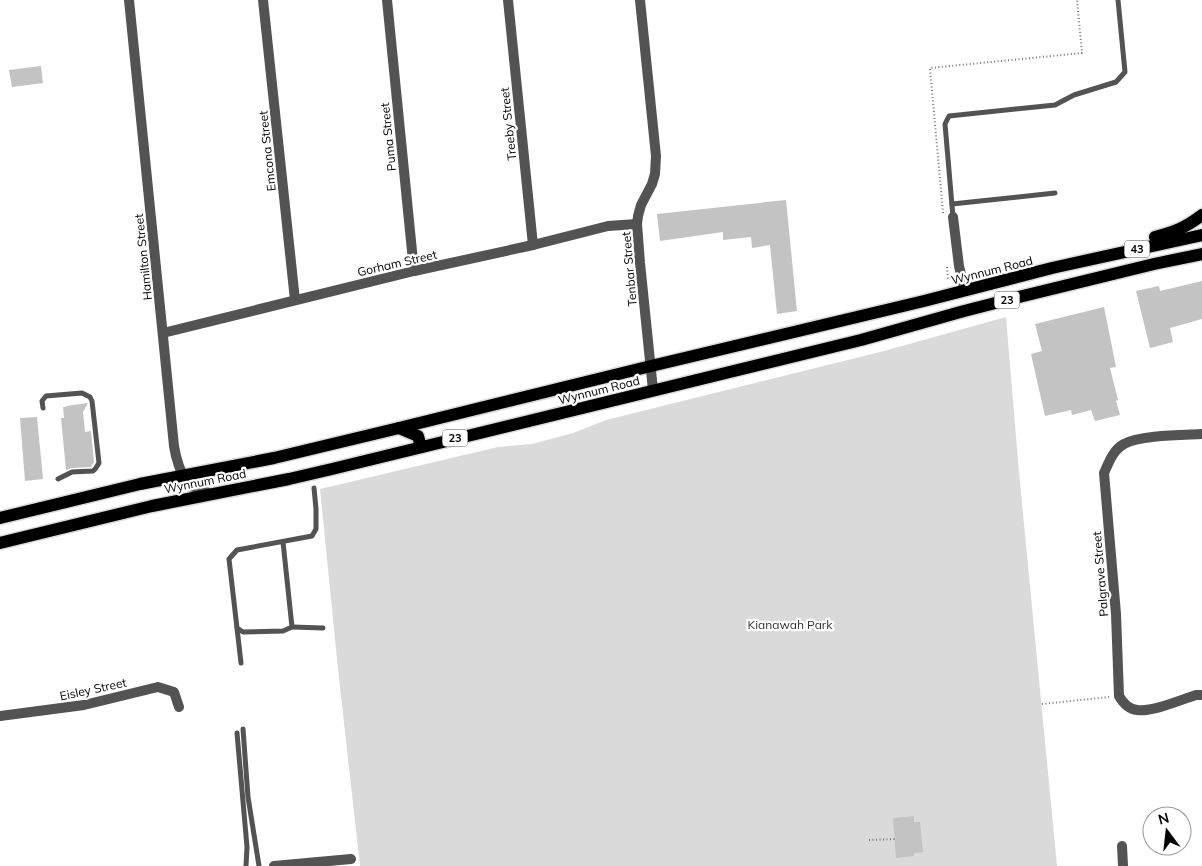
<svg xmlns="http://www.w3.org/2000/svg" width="1202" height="866" font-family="Mulish,sans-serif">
	<rect width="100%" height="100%" fill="#fff"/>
	<path fill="#dadada" d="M1006,317L1019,472L1057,866H360L338,669L320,489L498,447L532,444L573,433L606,420L884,351Z"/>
	<g fill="#c3c3c3">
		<path d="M41,66L43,83L12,87L9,70Z"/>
		<path d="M786,200L797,311L777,314L770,245L752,248L751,237L723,240V232L660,241L657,214Z"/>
		<path d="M1202,281V319L1170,328L1173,342L1150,348L1136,291L1159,286L1160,291Z"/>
		<path d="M1104,307L1116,367L1110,368L1118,400L1116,401L1120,415L1095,421L1091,410L1072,415L1071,410L1045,416L1031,354L1042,351L1035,324Z"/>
		<path d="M88,403L83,412L85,432L91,431L94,462L91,467L72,468L66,470L61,418H64L63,407H66V406Z"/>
		<path d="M37,417L43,479L25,481L20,418Z"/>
		<path d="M914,816V822H920L923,852L914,853V856L896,858L893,818Z"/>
	</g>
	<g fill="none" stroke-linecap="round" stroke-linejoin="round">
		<g stroke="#dbdbdb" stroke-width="15">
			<g id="primary">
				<path d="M1155,237C1176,231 1185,228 1202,215"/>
				<path d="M399,428L418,436L421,447"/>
				<path d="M0,518L140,484L274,458L399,428L651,366L924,301L1052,268L1202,235"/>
				<path d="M0,543L152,506L289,479L332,469L861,340L964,311L1015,298L1154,264L1202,254"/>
			</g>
		</g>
		<g stroke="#757575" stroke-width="2" stroke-dasharray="1 2.5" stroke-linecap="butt">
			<path d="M943,213L930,68L1082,53L1077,0"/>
			<path d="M947,267L948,280"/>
			<path d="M1042,704L1109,697"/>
			<path d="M869,840L895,839"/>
		</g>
		<g stroke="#535353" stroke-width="5">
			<path d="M952,204L1055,193"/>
			<path d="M953,217L945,124L949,116L1055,105L1074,95L1116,82L1125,72L1118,0"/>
			<path d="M43,408L42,401L46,396L82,393L90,397L92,401L99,463C97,466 96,469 93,471L72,472L58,479"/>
			<path d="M283,542L292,627L283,631L243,632L237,628L229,559L237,550L312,536L316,529V509L314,488"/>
			<path d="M292,627L323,628"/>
			<path d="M237,628L241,663"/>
			<path d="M243,729L248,797L259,866"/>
			<path d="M237,733L247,847L246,866"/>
		</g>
		<g stroke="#535353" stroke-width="10">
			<path d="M129,0L174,446C176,460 181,473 188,486L195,487L210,494"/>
			<path d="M263,0L295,300"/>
			<path d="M387,0L414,271"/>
			<path d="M508,0L533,245"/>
			<path d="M640,0L656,156L655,174L652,184L641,205L638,216L637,224L640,263L653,390"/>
			<path d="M953,217L959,266L965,291"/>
			<path d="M163,333L414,271L533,245L608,226L637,224"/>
			<path d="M1202,434C1183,435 1139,435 1124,444C1113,450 1109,462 1104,473L1116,614L1119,696C1123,703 1128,709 1137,710C1153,712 1180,700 1196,695H1202"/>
			<path d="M0,716L84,705L158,687L174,692L179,707"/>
			<path d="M1122,846L1123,866"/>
			<path d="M274,866L351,859"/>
		</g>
		<use href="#primary" stroke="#000" stroke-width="12"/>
	</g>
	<g text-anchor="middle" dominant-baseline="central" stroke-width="4.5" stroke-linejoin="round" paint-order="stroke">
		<g fill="#fff" stroke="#4c4c4c" stroke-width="1">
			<rect x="1124.5" y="240.5" width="25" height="17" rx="4"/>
			<rect x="994.5" y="291.5" width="25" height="17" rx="4"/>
			<rect x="442.5" y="429.5" width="25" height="17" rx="4"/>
		</g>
		<g font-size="11" font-weight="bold" fill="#000">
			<text x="1137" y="249">43</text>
			<text x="1007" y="300">23</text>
			<text x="455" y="438">23</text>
		</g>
		<g font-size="12" fill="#000" stroke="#fff">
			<text transform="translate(508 124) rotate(-96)">Treeby Street</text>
			<text transform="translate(388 137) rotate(-96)">Puma Street</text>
			<text transform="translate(267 151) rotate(-96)">Emcona Street</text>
			<text transform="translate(143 257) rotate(-96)">Hamilton Street</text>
			<text transform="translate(397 263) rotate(-13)">Gorham Street</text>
			<text transform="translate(629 269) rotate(-95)">Tenbar Street</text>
			<text transform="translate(992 270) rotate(-14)">Wynnum Road</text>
			<text transform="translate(599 390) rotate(-14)">Wynnum Road</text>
			<text transform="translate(205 481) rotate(-11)">Wynnum Road</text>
			<text transform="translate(1100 574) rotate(-95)">Palgrave Street</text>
			<text transform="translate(93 689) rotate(-12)">Eisley Street</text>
		</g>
		<g font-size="12" fill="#313131" stroke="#fff">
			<text x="790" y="624">Kianawah Park</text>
		</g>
	</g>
	<g transform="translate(1167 831) rotate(345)"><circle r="24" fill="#ffffff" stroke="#999999"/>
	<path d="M0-4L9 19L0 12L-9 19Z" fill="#000000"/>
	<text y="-8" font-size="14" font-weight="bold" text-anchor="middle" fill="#000000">N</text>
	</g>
</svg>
